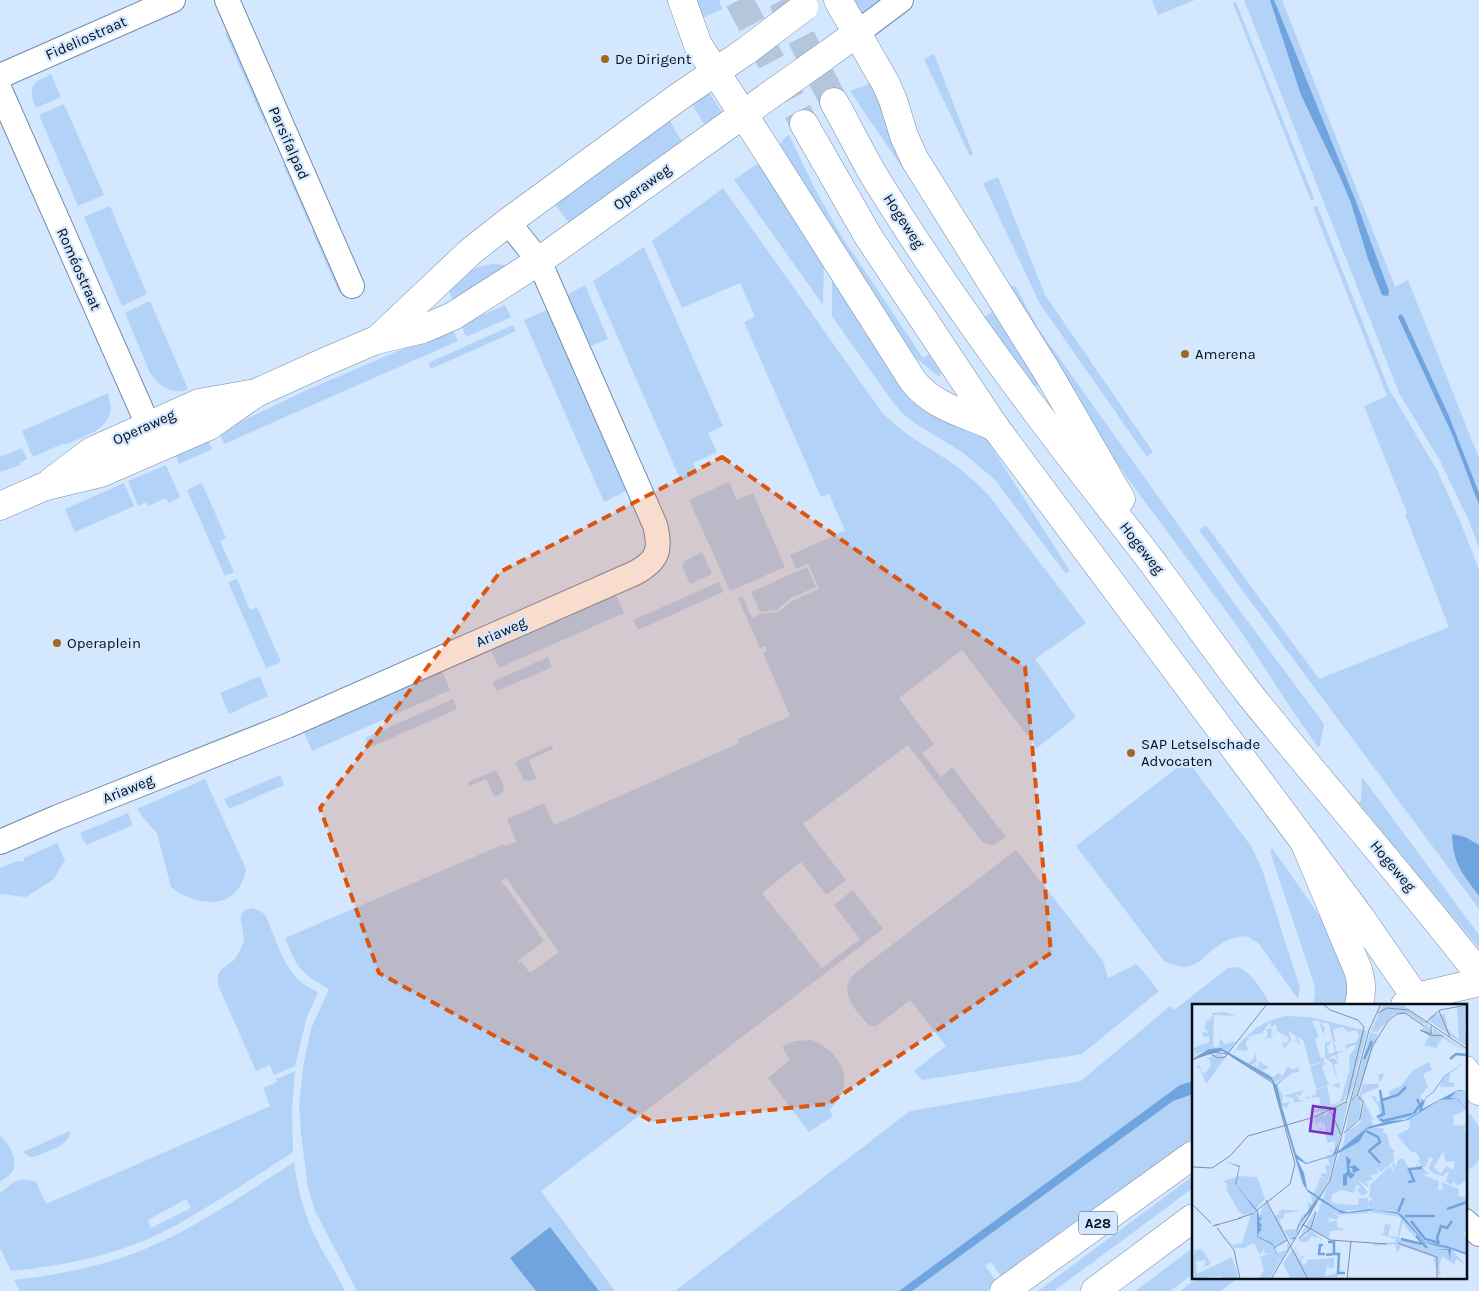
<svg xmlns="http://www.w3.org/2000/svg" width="1479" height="1291" font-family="Karla,sans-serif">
	<rect width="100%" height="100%" fill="#d3e7ff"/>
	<g fill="#b3d2f7" fill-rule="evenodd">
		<path d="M689,0H719L722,9L696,21Z"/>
		<path d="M852,0H878L879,2L861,16Z"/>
		<path d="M1152,0H1195L1158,15Z"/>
		<path d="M1244,0H1282L1395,287L1408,280L1479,458V548L1469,521L1440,461L1399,393Z"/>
		<path d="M1236,2L1314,198V199L1311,201L1233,3Z"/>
		<path d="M229,32L268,122L265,124L225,33Z"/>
		<path d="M934,54L973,154L970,156L924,59Z"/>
		<path d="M51,74L61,97L36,108C27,87 32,83 51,74Z"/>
		<path d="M875,82L1041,384L1038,386L1031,384L983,318L992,312L985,298L925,201L850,91Z"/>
		<path d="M707,89L723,114L706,127L690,101Z"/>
		<path d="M64,104L104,195L78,206L39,115Z"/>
		<path d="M668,117L683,144L571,225L553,202Z"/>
		<path d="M789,135L814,187L840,234L923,358L929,354L941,373V375L938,376L910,353L781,148C780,142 784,138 789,135Z"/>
		<path d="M760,162L824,261L823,305L734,180Z"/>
		<path d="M286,163L312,222L309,223L283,165Z"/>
		<path d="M998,177L1045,295L1153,452L1147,457L1040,304L983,183Z"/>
		<path d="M723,188L881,411C902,434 922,443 946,459C963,470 977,483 990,497L1086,623L1035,659L1076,717L1037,748L962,650L899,698L934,744L922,753L941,777L952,767L1006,837L992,846L982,842L908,745L803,824L846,880L826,895L801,862L762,893L822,968L860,939L834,905L853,890L883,929L541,1191L615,1291H599L549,1228L510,1258L536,1291H357L315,1211L308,1188L301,1134L299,1103L304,1062L311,1029L329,989C299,972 298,969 285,938L504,844L505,846L516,842L507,819L544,803L554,825L739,743L738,739L790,716L763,653L767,651L765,646L760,648L738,598L742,596L752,618L760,614L778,612L792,601L819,589L808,564L796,569L790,555L845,531L829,494L821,497L744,322L755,317L740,283L682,308L654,246L652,241ZM504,878L507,879L559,952L530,973L521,961L517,964L518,961L544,941L505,885L501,883Z"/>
		<path d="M110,206L147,294L122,306L84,217Z"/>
		<path d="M1317,206L1389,389L1437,470L1460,521L1479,570V909L1245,594L1199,530L1206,525L1319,679L1449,627L1405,514L1407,513L1364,406L1387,396L1313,207Z"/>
		<path d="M315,229L342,291L339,292L312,231Z"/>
		<path d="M644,247L723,426L708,433L717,452L693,463L697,474L681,481L593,281Z"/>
		<path d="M493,264L505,265L507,266L454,301L447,288C462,275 473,266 493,264Z"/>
		<path d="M832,276L904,382L985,437L1070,571L1066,574L995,480L962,452L913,422L901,412L890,398L832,316Z"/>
		<path d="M1005,284L1016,287L1038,328L1229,596L1324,724L1320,746L1318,747L1294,713L1240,630L1134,487L1095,432Z"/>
		<path d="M585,285L608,339L591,346L567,295Z"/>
		<path d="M150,301L188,389C172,396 159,386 150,373L125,313Z"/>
		<path d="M505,305L511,317L466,337L461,324Z"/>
		<path d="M547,310L626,491L604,502L524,320Z"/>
		<path d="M513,325L516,331L431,369L428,363Z"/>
		<path d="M452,328L458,341L224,444L219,432L307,390Z"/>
		<path d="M108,393L111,407L109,416L105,423L96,431L65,445L64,443L33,457L22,431Z"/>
		<path d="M207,437L212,449L179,464L174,451Z"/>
		<path d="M22,448L27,459L19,463L20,465L0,472V457Z"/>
		<path d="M166,465L180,497L169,503L166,498L148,506L146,502L138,506L128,481Z"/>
		<path d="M729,482L737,500L753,493L785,567L730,591L689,500Z"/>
		<path d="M124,483L134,506L75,532L65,509Z"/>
		<path d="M202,483L226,538L220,541L234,572L225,576L187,490Z"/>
		<path d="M702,552L712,574L690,584L682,566L685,561Z"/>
		<path d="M807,567L816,587L791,598L777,610L760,612L751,592Z"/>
		<path d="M237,579L250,610L257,607L281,662L266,668L228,582Z"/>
		<path d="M719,582L723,592L638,630L633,620Z"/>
		<path d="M616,595L624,613L499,668L491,650Z"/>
		<path d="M548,657L552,667L497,691L492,682Z"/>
		<path d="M442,671L450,690L312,751L304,732Z"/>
		<path d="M260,676L268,696L229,714L220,693Z"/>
		<path d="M453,699L457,709L369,748L365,738Z"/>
		<path d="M552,745L553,749L529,760L536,778L530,781L524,780L515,762Z"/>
		<path d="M1187,760L1251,846L1262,869L1300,988L1298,999L1259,944L1247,936C1239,937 1231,938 1224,942C1199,956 1198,977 1164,961L1076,846Z"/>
		<path d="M496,770C501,780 511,794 494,796L486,779L470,786L468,782Z"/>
		<path d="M280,775L284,785L229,809L224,799Z"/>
		<path d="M1362,777L1479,935V948L1359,803L1361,801Z"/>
		<path d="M205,779L246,869C239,911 198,908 171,887L157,833L145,820L137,809Z"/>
		<path d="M128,813L133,825L86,845L80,833Z"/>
		<path d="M57,843L65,860L54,879L26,897L0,894V868L20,860L21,862L24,861V858Z"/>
		<path d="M1272,848L1333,935L1349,981L1345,1005H1313L1315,994L1314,984L1274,864L1270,850Z"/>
		<path d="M1016,850L1103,961L1108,978L1137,964L1159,991L1082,1054L922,1080L914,1071L946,1046L910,1000L877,1026H870C856,1012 836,991 855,973Z"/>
		<path d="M251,908L261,911L265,915C275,935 283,968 301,982C306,986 312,989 318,992L306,1020L295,1066L274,1075L270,1065L256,1071L218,985C216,968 224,969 234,960C237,956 240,950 242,946C249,930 230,912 251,908Z"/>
		<path d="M1238,967C1254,974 1261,990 1271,1005H1193V1138L1003,1279L991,1262L985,1266L998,1283L987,1291H675L910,1111L1081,1081L1170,1006L1174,1010L1228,968Z"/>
		<path d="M812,1040C843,1053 858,1085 829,1110L833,1116L809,1132L768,1078L790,1060L782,1047L795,1041Z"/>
		<path d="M295,1071L292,1109L293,1152C263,1172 233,1191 202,1210C185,1220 167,1231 148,1239C105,1257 57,1267 11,1271L0,1248V1193C14,1182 17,1176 36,1182L46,1204L270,1106L263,1088L277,1082L276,1079ZM186,1199L191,1208L151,1228L148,1220Z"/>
		<path d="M1468,1114L1471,1115L1479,1127V1160L1474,1166L1465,1172V1115Z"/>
		<path d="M70,1131C71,1146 46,1151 35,1157H30L23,1152Z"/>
		<path d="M0,1136C8,1141 17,1158 14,1168C13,1174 5,1178 0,1182Z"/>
		<path d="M294,1162C297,1188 304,1213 315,1236C324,1255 336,1272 345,1291H20L14,1280C59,1275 104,1266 145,1249C198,1227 246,1193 294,1162Z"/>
		<path d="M1193,1176V1188L1054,1291H1038Z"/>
		<path d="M1193,1248V1274L1170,1291H1135Z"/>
		<path d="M1199,1277H1239L1221,1291H1180Z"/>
	</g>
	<g fill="#70a4df">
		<path d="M1270,0H1274L1355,199L1389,291L1388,296L1382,295L1368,259L1351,203L1341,179L1301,95Z"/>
		<path d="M1400,314L1403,316L1449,416L1479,493V505L1452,434L1398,317Z"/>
		<path d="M1452,834L1465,837L1479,845V896C1462,873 1453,864 1452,834Z"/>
		<path d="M1193,1081V1094L1173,1101L912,1291H899L1180,1085Z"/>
		<path d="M550,1227L599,1291H536L510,1258Z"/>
	</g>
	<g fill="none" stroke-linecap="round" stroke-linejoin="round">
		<g stroke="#b4c6dc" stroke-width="28" stroke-dasharray="28 14" stroke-linecap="butt">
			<path d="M739,0L804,124"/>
			<path d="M782,0L834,102"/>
		</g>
		<g stroke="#758da7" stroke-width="26">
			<g id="street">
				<path d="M227,0L352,286"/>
				<path d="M857,33L901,0"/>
				<path d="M0,76L173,0"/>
				<path d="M0,90L156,443"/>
				<path d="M0,842L58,817L287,726L635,573C659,560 661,549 655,525L539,261L508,222"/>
				<path d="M1465,1221L1479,1234"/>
			</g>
		</g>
		<g stroke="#758da7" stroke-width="29">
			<g id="secondary">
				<path d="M828,54L857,33"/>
				<path d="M378,339L470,252L508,222L677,98L746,51"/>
				<path d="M52,481L92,451L199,403L250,394"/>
				<path d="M0,506L43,487L101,473L209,426L256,393L327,361L376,340L423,329L453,316L539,261L770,95"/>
			</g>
		</g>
		<g stroke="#758da7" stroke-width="29">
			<g id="primary">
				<path d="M682,0L698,45L760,140L913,381C933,407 967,414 995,427"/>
				<path d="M838,0L886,84L893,100L904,136L915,160L1048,373L1121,499"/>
				<path d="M834,102C847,125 859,150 873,174C952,303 1043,423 1137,542C1175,591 1209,642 1247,691C1323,786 1404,877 1479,974"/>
				<path d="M804,124L868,236L995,427L1358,914L1421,1005"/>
				<path d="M1465,1070L1479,1091"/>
			</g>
		</g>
		<g stroke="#758da7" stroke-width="29">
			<g id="highway">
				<path d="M1304,841L1358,970C1362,983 1362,992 1359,1005"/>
				<path d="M1405,1005L1416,997L1479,982"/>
				<path d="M1004,1291L1193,1155"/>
				<path d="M1095,1291L1193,1218"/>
			</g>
		</g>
		<use href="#street" stroke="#fff" stroke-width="24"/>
		<use href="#secondary" stroke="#fff" stroke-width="28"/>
		<use href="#primary" stroke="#fff" stroke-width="28"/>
		<use href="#highway" stroke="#fff" stroke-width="28"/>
		<g stroke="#758da7" stroke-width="29" stroke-linecap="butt">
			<g id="secondary-bridge">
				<path d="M746,51L804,7"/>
				<path d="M770,95L828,54"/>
			</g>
		</g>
		<use href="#secondary-bridge" stroke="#fff" stroke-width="28"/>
	</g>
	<path fill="#dd550d" fill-opacity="0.2" stroke="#dd550d" stroke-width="4" stroke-dasharray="10 6" stroke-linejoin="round" d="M722,457L1025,667L1051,953L828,1104L653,1122L379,973L320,808L500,572Z"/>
	<g fill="#9f6923" stroke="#d3e7ff" stroke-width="2">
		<circle cx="605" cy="59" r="5"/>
		<circle cx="1185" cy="354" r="5"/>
		<circle cx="57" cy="643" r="5"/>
		<circle cx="1131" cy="753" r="5"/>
	</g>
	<g text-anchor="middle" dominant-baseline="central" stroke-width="4.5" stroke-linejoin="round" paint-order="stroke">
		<rect fill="#d3e7ff" stroke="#444f5d" stroke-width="1" x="1079" y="1211.5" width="38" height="23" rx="4"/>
		<g font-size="14" font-weight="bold" fill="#060e17">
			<text x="1098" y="1223">A28</text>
		</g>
		<g font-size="15" fill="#060e17" stroke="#d3e7ff">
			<text transform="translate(86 38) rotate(-24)">Fideliostraat</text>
			<text transform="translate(289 143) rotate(66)">Parsifalpad</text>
			<text transform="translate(642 187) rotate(-36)">Operaweg</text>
			<text transform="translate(904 221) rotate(57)">Hogeweg</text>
			<text transform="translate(79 269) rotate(66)">Roméostraat</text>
			<text transform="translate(144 427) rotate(-24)">Operaweg</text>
			<text transform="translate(1142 548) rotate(52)">Hogeweg</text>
			<text transform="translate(501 632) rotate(-24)">Ariaweg</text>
			<text transform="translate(128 789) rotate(-22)">Ariaweg</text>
			<text transform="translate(1393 866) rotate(50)">Hogeweg</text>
		</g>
		<g font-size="15" fill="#060e17" stroke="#d3e7ff" text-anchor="start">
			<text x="615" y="59">De Dirigent</text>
			<text x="1195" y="354">Amerena</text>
			<text x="67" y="643">Operaplein</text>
			<text x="1141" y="744">SAP Letselschade<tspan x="1141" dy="17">Advocaten</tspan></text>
		</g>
	</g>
	<g transform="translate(1192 1004)">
		<rect width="275" height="275" fill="#d3e7ff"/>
		<path d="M191,0H210L233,18L230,20L217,10H202L185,28L179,27ZM275,2L273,22L275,43L236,16L240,11L253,10L256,25L267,36L265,3ZM32,8L44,12L22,11L21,43H27L28,34L33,40L44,37L37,47L19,45V41L18,45L0,52L4,49L0,46L3,43L17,38V32L12,33L10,28L17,29L13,25L14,17L19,15L21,9ZM93,12L118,13L175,27L157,96V86L152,97L132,107L119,108L129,103L127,93H124L125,98L124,93L115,95L114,92L119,94L123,89L124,93V86L135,82L139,101L148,98L158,64L157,52L164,43L163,40L154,45L153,41L164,38L167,31L164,26L156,28L151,23L141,25L143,36H147L142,37L145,48L153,46L145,50L147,57L143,51L135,55L142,54L147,59L142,60L146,79H151L147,80L148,85L140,81L146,79L140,59L133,54V39L140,37L135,43L137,50L143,48L137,19L128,18L133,24L131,31L127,17H120L127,33L123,35L128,53L132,54V58L118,61L111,36L104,32L109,40L104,38L100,36L105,38L103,31L96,27L99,36L92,46L91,39L88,44L91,38L94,40L97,34L85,27L84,20V27L79,35L75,33L70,40L77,27L74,28L75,25H80L79,34L84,26V20L79,23L78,18L70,29L55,33L58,35L54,37V43H58L54,46L57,47L43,46V51L56,59L62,54L63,48L65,57L58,62L41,50L43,51L41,49L49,38L56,31L64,24L77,17ZM234,19L241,29V24L275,48L250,34L244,44L232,41L237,32L230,25ZM178,28L186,30L166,89L160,95ZM25,49L34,53L14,80L8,64L5,65L7,62L4,63L7,61L12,70L19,62L18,56L13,53L17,54ZM67,57L77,64L70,66L81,73L86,69L91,72L95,63L101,66L106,63L108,71L107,68L100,69L85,81L91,92L112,86L108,92L103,90L107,96H113L102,99V94L91,92L90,99L98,98L95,104L90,102L84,80L91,73L83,79L60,63H61L63,60L66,65ZM134,58L130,63L137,81L124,85L118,62ZM237,58L240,66L231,70L236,83L228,92L232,98L229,107L211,116L190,119L185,114L189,112L186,101L180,93L183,92L185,98L198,94L197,87L209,82L221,66ZM192,69L190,76L185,79L187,83L169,91L181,115L184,114L179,117L182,122L175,124L168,131L173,128L180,130L174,127L176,124H192L191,129L195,130L198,143L203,147L201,148L202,157L189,168L184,163L187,170L178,171L181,176L174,177L177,184L166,176L176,188L170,192L165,186L168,183L165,180L162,189L149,186L140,190L139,198L146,200L166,201L167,194H176V205L149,207L131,195L148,148L167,138L172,129L165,137L157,141L166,132L149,146L155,127L168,119L172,100L167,92L171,80H183L187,77L186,71ZM258,69L257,78L263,79L261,83H248L249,76ZM266,87H275V105L261,112L262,122L275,121L272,126L275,128V176L265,182L262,177L260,181L254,178L257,167L250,172L242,170L236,164L241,155L237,153L234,163H231L226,157L228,155L225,149L218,147L205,131L217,125L218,115L248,96L257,95ZM251,148L254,158L263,157L261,166L254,162L249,170L242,163ZM165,93L169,94L168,113L153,128L159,97ZM156,98L145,147L148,146L140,151L134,153L132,146L134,152L140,150L137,144L142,148L143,137L135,139L132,116L131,121L129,117L125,118H128L125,119L126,125L130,124L131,125L127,127L122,114L131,110L133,113L137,107L143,113L140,105ZM144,150L137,174L128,194L121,190L125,182L130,183L125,181L127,178H132L127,177L128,173L134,174L129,172L130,169L135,170L133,161H139L135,154ZM211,154L217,164H223L226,159L228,167L231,164L237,170L230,171L247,177L246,187L254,182L250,183L249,178L267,185L266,192L275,193V225L271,231L275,229V249L235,239L205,207L177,205L176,197L181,196L177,193L179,180L198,162L203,170L200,160L202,158L204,163L206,156ZM46,172L65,173L71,189L73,195L59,210L51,211L47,208L34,185L36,181L31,177L45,173L43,178ZM119,191L125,194L100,237L98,235L100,239L92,226L104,225L110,211L116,208V198L121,201ZM130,196L151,209L176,207L177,216L176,209L147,211L139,207L147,213L144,216L137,213L136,218L145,217V223L154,226L138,227L137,234L148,235L134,234L116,224L129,234V239L128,234L123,232L126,235L120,232L115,238H109L107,236L115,231L116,228L106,235L124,205L121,222ZM90,197L92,206H109L92,210V214L87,216L96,236L83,243L85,249L95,246V240L98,242L89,257L84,250L88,258L77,275H66L72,266L68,253L77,250L71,249L73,243L68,251L62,239L52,244H42L35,233L41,241L50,239L59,211L65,208L67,211L74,198L82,212L91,209H85L91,205ZM184,206L208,211L234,240L257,244L275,251L261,247L275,263L265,255L262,258L265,261L260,259L250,252L247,264L257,269L247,264L249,271H246L241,253L209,242L205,249L203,240L182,242V240L203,238L204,235L186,230H191L193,220L199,221L196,232L206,233L209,213L177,208ZM211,217L216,226L232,241L207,235ZM103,242L107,251L108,253L111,252L112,253L109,255L111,261L116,258L114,256L142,254V264H137L136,260L132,272L146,269V273L99,275L91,260L101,244L108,256L109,255L103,245ZM10,245L19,260L12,263L14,256L4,257L5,270L40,253L47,275H29L30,272L0,275V256L3,246Z" fill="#b3d2f7" fill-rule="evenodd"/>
		<path d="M29,44L79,73L84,81L91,75L85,81L90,103L104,150L114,159L141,151L146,139L144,149L176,123L197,117L213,116L227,108L230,95L232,97L234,93L241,88L252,72L275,57L252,73L242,88L234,94L230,105L266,86L275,87H265L258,94L266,95L275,106L265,95L248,96L216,116L175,125L167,138L141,152L114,160L105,155L112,169L115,185L147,206L156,208L177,205L205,208L210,211L233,238L255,242L275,249V251L259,245L258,255L256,246L243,245H258L233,239L206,210L184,206L157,209H149L126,195L120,206L108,219L104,230L103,235H99L103,233L106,221L125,194L116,188L111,180L80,77L30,47L0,55L17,45ZM154,152L159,156L157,163L163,161L168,166L161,169L160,164H157L159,169L163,170L159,175L155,171V181L151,182V171L155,168ZM33,157L48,162L44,181L66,207L67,214L70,213L68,217L66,215L70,222L68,223V225L71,223L65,232L80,239L83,243L92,237L96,236L83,244L88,258L81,241L65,233V208L43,180L47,163Z" fill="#70a4df"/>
		<path fill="none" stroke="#70a4df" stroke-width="2.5" d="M172,55L180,37M258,55L264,50L275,51M190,96L206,91L214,83M221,110L228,101L225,95M185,113L192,110L188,86M188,115L191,117L220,110M174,127L186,133L188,138L177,147L188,159M216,178L222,177L217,165L229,164V162M255,205L275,198M206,208L212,194M213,212H243M219,217L233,235L247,239M224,232L235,244M209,235L230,240M247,240L245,234L249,222L255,224L260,217M131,241H128L127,250H133M143,250H147L146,269H153M134,251L142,250V238H136"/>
		<path fill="none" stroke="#8190a2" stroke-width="1" d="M131,0L138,6L166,16L172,23L154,99M247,7L258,33M186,9L195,4L217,6L275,45M233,19L248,6L275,1M239,22V30L228,26L238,31L251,32M19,50L26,54L33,53L75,0M39,52L81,79L103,160L98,180L60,210L47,214M0,56L21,48L34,50M160,96L166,90L180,43L196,17L205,10L213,9L232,22M138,105L149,131M122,113L154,98M152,129L168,115L171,98L165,91M0,163L20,164L38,152L56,132L119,114M74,196L116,275M0,200L19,219M27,220L21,222L49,214M110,220L138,236L195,240M25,224L42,246L48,275M105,231L120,207M107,235L119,224L124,208M206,239L245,253M79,275L138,176L177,26L189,0M155,275L159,237M245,275V253"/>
		<path fill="#7b2cbf" fill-opacity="0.15" stroke="#7b2cbf" stroke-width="2.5" d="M121,102L143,105L140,130L118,127Z"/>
		<rect width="275" height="275" fill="none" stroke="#060e17" stroke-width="2.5"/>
	</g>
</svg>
